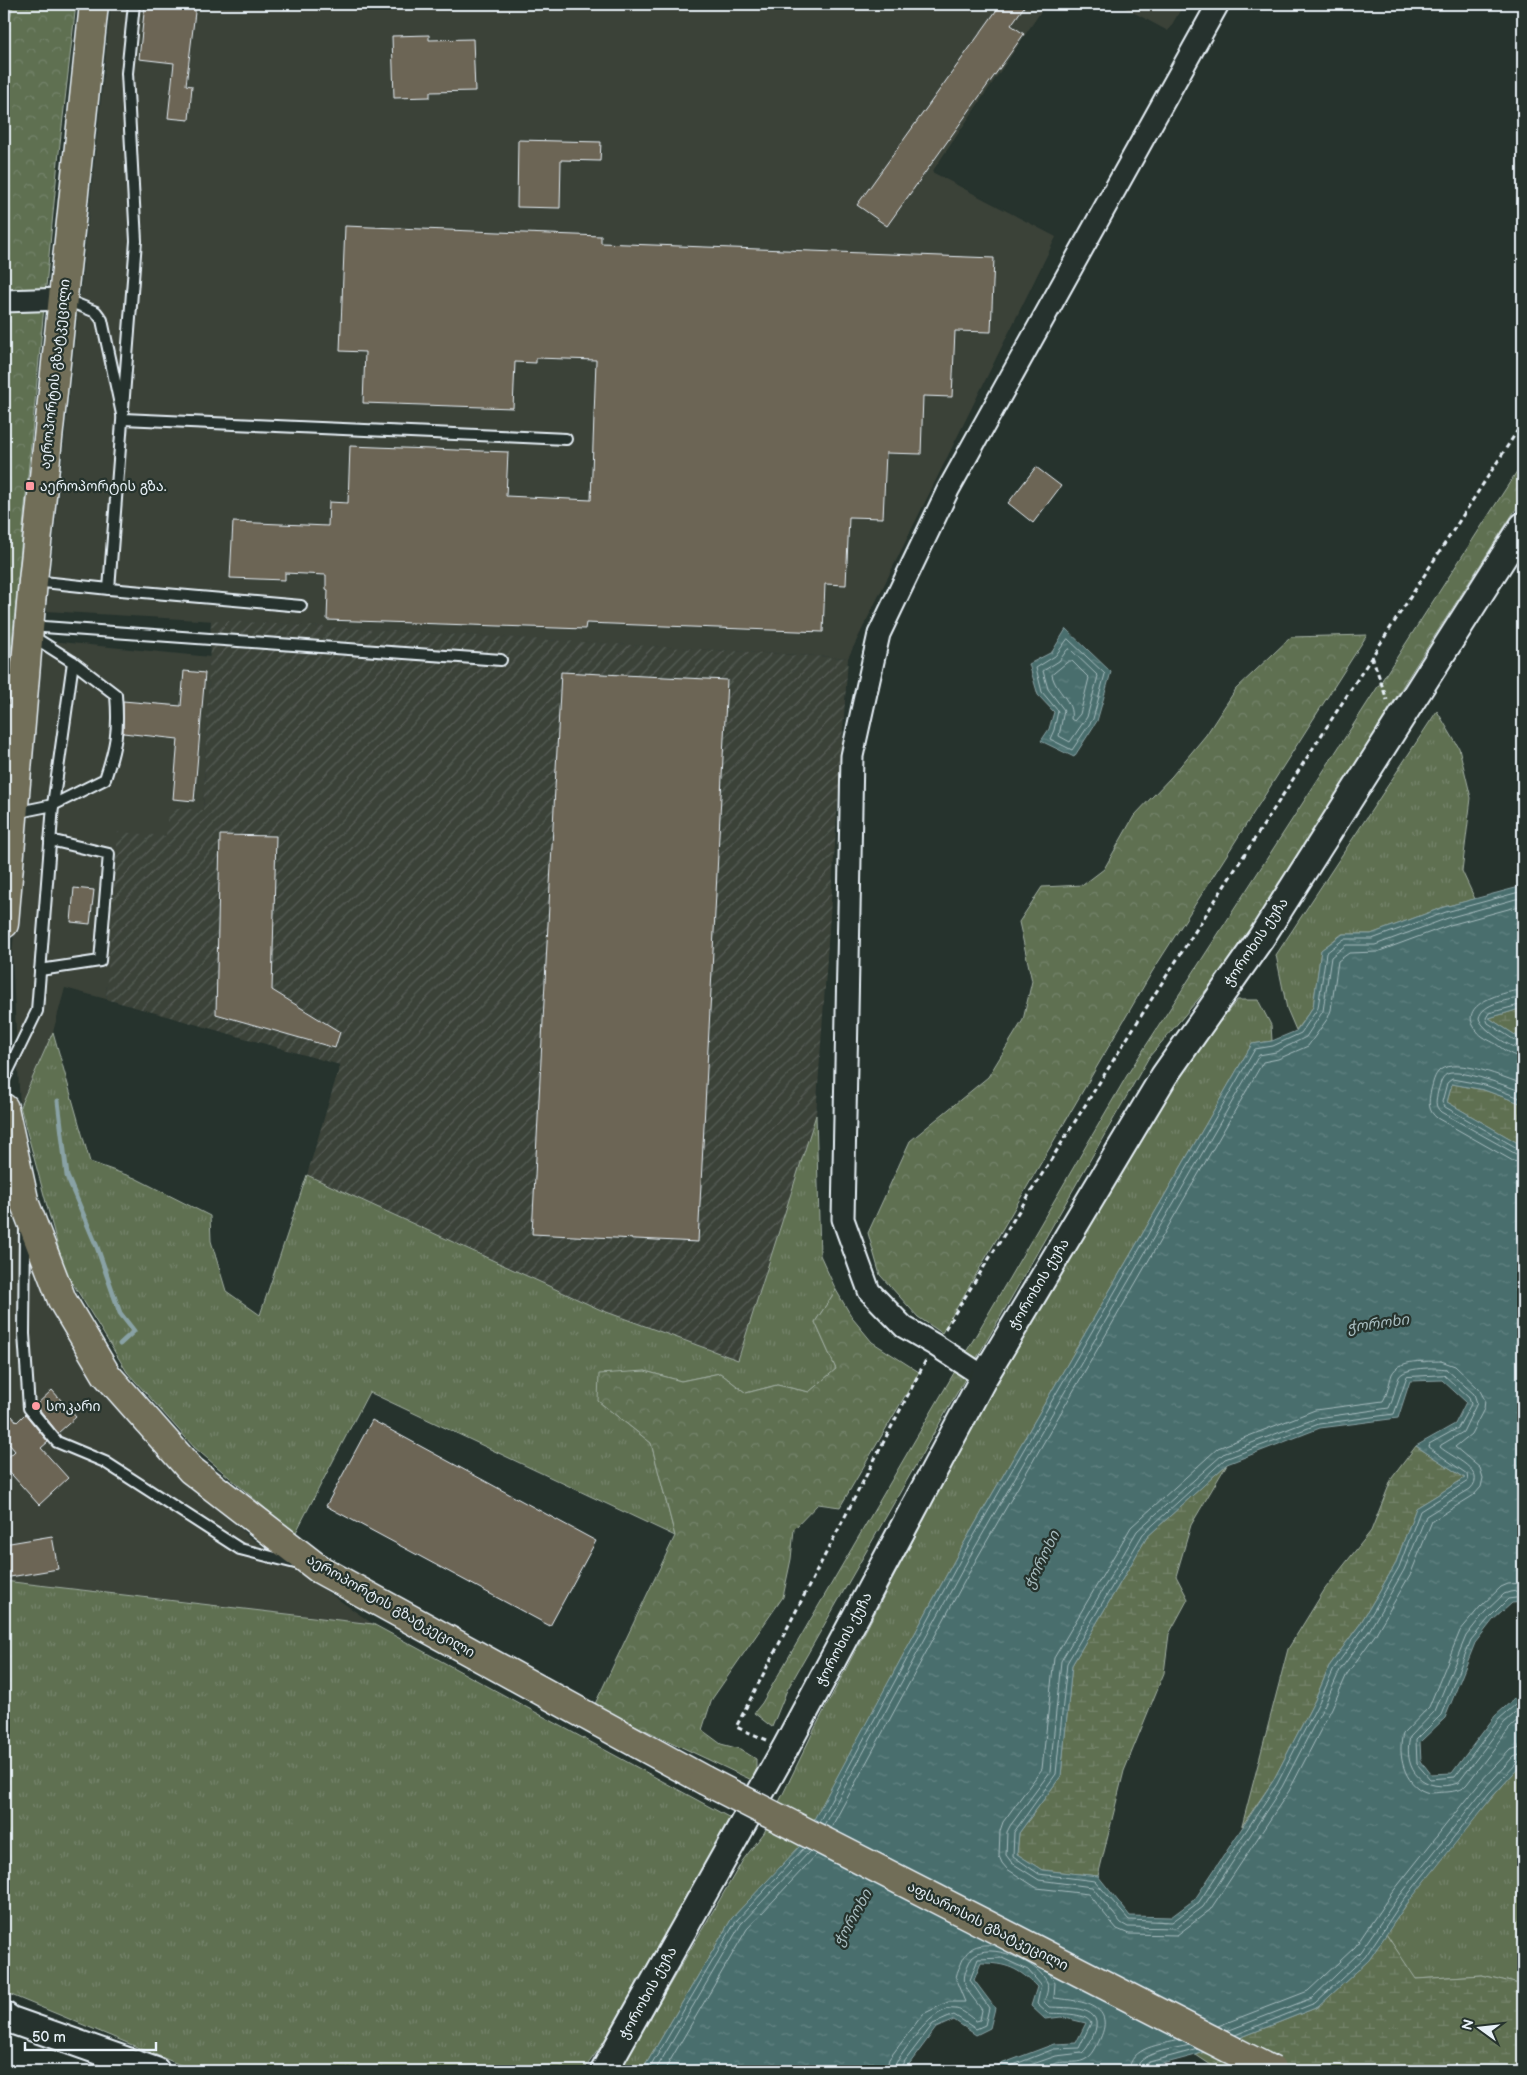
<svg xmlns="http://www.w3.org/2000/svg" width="1527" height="2075" font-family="'Balsamiq Sans','Noto Sans Georgian',sans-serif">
	<defs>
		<pattern id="industrial-furrows" width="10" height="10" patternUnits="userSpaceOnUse" patternTransform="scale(1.25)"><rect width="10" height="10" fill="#3b4239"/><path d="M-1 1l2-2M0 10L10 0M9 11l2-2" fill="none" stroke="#575e56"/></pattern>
		<pattern id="grass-tufts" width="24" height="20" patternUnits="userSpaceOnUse" patternTransform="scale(1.25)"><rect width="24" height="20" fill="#5e6f51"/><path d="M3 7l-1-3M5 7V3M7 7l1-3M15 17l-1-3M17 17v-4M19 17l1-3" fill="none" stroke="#75846b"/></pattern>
		<pattern id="forest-crowns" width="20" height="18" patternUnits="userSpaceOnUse" patternTransform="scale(1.25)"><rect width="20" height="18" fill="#5e6f51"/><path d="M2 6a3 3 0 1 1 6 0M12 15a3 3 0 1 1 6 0" fill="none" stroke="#75846b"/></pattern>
		<pattern id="wetland-marsh" width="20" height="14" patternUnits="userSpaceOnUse" patternTransform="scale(1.25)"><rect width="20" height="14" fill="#5e6f51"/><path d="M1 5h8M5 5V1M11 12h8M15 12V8" fill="none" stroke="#75846b"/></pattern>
		<pattern id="water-ripples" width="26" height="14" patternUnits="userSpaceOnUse" patternTransform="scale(1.25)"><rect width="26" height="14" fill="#496e6d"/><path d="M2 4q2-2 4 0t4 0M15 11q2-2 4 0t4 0" fill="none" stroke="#638383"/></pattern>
	</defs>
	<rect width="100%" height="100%" fill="#26332d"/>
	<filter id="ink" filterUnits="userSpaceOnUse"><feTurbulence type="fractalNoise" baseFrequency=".02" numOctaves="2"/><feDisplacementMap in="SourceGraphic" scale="10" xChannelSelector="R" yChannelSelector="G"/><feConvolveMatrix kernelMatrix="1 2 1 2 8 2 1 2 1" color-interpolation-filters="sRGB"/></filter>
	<g filter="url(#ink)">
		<g fill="#3b4239">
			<path d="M111,4H1046L932,172L1056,237L848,658L46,611Z"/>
			<path d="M1118,4H1184L1168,31Z"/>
			<path d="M40,640L210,657L203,811L166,836L107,986L106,999L65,988L53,1032L20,1106L12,956Z"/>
			<path d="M4,1196L46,1295L97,1384L140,1436L248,1536L373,1624L4,1581Z"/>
		</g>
		<path fill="url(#industrial-furrows)" d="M211,620L848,658L816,1115L738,1360L601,1310L307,1175L340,1065L106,999L118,832L166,836L168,808L203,810Z"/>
		<g fill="url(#grass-tufts)" stroke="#a3b0a4">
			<path d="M4,4H13L4,47Z"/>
			<path d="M1437,711L1459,748L1471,798L1462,871L1475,899L1444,907L1371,934H1342L1321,950L1313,1007L1296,1030L1287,1009L1276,955Z"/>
			<path d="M1237,1000H1258L1271,1025L1272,1041L1252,1044L960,1550L799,1848L732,1918L642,2071H619L743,1860L764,1833L815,1728L996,1381L1177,1076Z"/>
			<path d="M53,1032L90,1162L135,1178L210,1216L211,1241L226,1291L260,1315L307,1175L601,1310L738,1360L816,1115L820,1255L836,1290L815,1322L836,1369L809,1392L777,1385L746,1393L720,1373L681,1381L645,1371L598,1401L651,1443L675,1536L369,1392L295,1534L194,1447L127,1372L64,1269L20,1106Z"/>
			<path d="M4,1581L373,1624L734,1820L689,1892L601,2046L583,2071H195L4,1992Z"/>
			<path d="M1523,1763V1985L1482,1975L1415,1979L1386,1934C1427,1874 1474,1816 1523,1763Z"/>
		</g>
		<g fill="url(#forest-crowns)" stroke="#a3b0a4">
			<path d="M13,4H76L58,161L4,726V47Z"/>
			<path d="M1523,462V498L1409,676L1277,893L1224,969L1149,1057L787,1690L772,1727L754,1713L762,1703L1129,1072Z"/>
			<path d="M1367,635L1152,972L942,1333L918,1317L880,1275L868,1233L910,1141L988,1077L1023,1020L1032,981L1019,922L1042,887L1083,885L1104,869L1134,816L1172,776L1206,735L1236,689L1291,637Z"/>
			<path d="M836,1290L853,1319L872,1342L919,1372L840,1507L818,1504L794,1529L791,1559L783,1597L712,1699L702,1730L721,1744L740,1749L756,1759V1782L594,1706L675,1536L651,1443L598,1401L599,1374L645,1371L681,1381L720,1373L746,1393L777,1385L809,1392L836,1369L815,1322Z"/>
		</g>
		<g fill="url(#wetland-marsh)" stroke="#a3b0a4">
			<path d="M1523,1008V1040L1489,1018Z"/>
			<path d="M1452,1084L1484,1090L1523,1104V1146L1447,1102Z"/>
			<path d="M1416,1446L1465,1478L1416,1508L1395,1565L1360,1624L1330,1665L1315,1700L1273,1781L1242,1826L1288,1649L1325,1589L1371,1531L1392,1478Z"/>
			<path d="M1227,1464L1191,1525L1176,1576L1188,1599L1169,1634L1164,1673L1124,1771L1098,1876L1042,1870L1017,1854L1019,1833L1061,1776L1072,1665L1147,1537Z"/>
			<path d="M1386,1934L1416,1979L1482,1975L1523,1985V2070L1220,2071L1196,2055L1318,2007L1369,1960Z"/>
		</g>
		<g fill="url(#water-ripples)" stroke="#89a2a5" fill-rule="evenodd">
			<path d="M1066,629L1111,672L1097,721L1074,757L1041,741L1049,729L1054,712L1038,695L1029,664L1052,652Z"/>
			<path d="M1523,886V1008L1489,1018L1523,1040V1104L1484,1090L1452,1084L1447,1102L1523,1146V1602L1512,1603L1493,1620L1475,1643L1445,1718L1420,1742L1421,1761L1431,1774L1452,1773L1495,1716L1523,1691V1763L1493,1796L1406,1905L1369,1960L1318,2007L1196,2055L1151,2067L1145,2071H988L1001,2064L1054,2044L1076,2043L1086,2023L1061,2017L1045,2019L1031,2006L1037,1987C1019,1968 1006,1963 981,1963L974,1980L995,2008L990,2028L976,2035L954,2020L936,2028L904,2071H642L732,1918L799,1847L960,1550L1252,1044L1272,1041L1296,1031L1313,1007L1321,950L1343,934H1371L1444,907ZM1442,1380L1466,1402L1455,1424L1416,1446L1465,1478L1416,1508L1395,1565L1360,1624L1330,1665L1315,1700L1273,1781L1195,1899L1171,1917L1130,1916L1098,1876L1042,1870L1017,1854L1019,1833L1061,1776L1072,1665L1147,1537L1227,1464L1320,1428L1398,1418L1410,1381Z"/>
		</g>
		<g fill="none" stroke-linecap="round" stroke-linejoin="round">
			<g stroke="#a8bdc0" stroke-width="1">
				<path d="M1068,639L1105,674L1093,719L1072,750L1050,739L1054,730L1058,711L1042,692L1036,668L1055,656Z"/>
				<path d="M1070,649L1098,676L1087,717L1070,742L1059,736L1064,710L1048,689L1043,671L1059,661L1067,650Z"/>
				<path d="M1069,661H1072L1089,678L1080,714L1074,721L1071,719C1074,700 1056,693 1052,675Z"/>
				<path d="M1523,990C1505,991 1454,1004 1477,1031C1481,1037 1489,1040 1496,1044C1504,1050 1513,1057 1523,1057"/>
				<path d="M1523,998C1510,999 1482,1003 1479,1018C1481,1029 1512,1049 1523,1050"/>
				<path d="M1523,1004L1489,1013L1486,1018L1488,1023L1519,1043H1523"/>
				<path d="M1523,1084C1505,1078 1457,1057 1440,1070C1434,1075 1433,1083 1431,1090C1428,1102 1428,1111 1437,1118L1513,1161L1523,1163"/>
				<path d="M1523,1092C1509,1087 1461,1068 1447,1074C1441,1077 1440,1085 1438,1091C1436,1100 1434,1106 1441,1112L1516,1154L1523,1156"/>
				<path d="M1523,1099L1485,1085L1452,1079L1447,1083L1442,1102L1445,1107L1519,1149L1523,1150"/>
				<path d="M1441,1361L1455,1366L1479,1389L1485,1400L1484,1409L1471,1434L1455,1447L1480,1468L1483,1478L1481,1487L1474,1495L1432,1521L1411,1573L1375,1635L1347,1674L1332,1708L1289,1791L1210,1910L1177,1935L1129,1934L1117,1929L1088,1894L1037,1888L1007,1869L1002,1863L999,1856L1000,1831L1003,1822L1042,1769L1054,1658L1131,1527L1218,1448L1315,1410L1383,1401C1388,1393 1389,1383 1392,1374C1400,1358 1426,1362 1441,1361Z"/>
				<path d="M1446,1369L1474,1394L1477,1403L1463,1432L1441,1445L1440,1447C1451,1457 1489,1471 1470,1489L1426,1516L1404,1570L1369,1631L1340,1670L1325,1704L1282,1787L1203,1907L1175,1928L1128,1927L1121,1923L1092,1887L1039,1880L1012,1863L1006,1855L1007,1832L1010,1826L1050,1772L1061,1661L1137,1531L1223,1454L1317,1418L1389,1408C1394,1399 1395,1387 1399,1377C1404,1367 1435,1367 1446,1369Z"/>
				<path d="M1444,1375L1469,1398L1471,1404L1458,1428L1429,1444L1428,1447L1467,1474L1468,1481L1420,1511L1399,1567L1364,1627L1335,1667L1319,1702L1277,1784L1199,1902L1172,1922L1129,1920L1095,1881L1039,1874L1013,1856L1014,1832L1056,1774L1067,1663L1143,1534L1225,1459L1319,1424L1394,1414L1407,1377Z"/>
				<path d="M1523,1583L1508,1584L1501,1587L1480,1607L1460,1631L1429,1707L1403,1734C1397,1754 1404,1785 1426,1792C1432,1794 1439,1792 1446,1792C1454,1791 1461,1791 1467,1784L1509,1729L1523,1716"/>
				<path d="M1523,1590L1510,1592L1504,1594L1485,1612L1466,1636L1435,1711L1410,1737C1402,1771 1424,1794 1458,1783L1504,1723L1523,1706"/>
				<path d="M1523,1597L1508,1599L1490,1617L1471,1640L1441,1715L1416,1740L1417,1764L1430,1779L1455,1777L1499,1719L1523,1698"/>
				<path d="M819,1822L964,1553L1255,1049L1273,1046L1301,1033L1318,1008L1326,953L1344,939H1372L1446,912L1523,891"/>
				<path d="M824,1825L970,1556L1259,1055L1276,1052L1306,1037L1323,1011L1331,957L1346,945H1375L1448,918L1523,897"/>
				<path d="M831,1828L976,1560L1263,1062L1278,1059L1308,1046L1328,1018L1331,1010L1338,961L1349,953L1377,952L1450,925L1523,905"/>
				<path d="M1218,2026L1308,1991L1355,1947L1391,1894L1479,1783L1510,1750L1523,1746"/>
				<path d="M1227,2031L1312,1998L1360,1952L1397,1899L1484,1789L1513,1757L1523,1754"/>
				<path d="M1235,2035L1315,2003L1365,1957L1402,1902L1489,1793L1518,1762L1523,1760"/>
				<path d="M648,2071L736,1921L804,1848"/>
				<path d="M655,2071L741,1924L810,1851"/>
				<path d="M664,2071L747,1929L817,1854"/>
				<path d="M886,2071L889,2059L923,2014L948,2002H965L956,1980C956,1975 958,1970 961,1964C967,1948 975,1944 993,1945"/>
				<path d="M894,2071L896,2063C907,2047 933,2005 956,2009C963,2010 970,2017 976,2021L980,2020L982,2010C966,1987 957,1985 972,1957C989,1940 1038,1962 1047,1982C1049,1989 1046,1996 1044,2002L1049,2007C1067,2008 1108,2005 1093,2036C1090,2042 1088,2048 1082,2053L1056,2056L1013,2071"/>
				<path d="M900,2071L901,2066L933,2024L954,2015L976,2029L985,2025L989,2008L970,1980L978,1959L1002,1958L1028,1970L1041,1985L1037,2004L1047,2013C1058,2014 1085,2012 1091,2023L1079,2048L1054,2049L998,2071"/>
				<path d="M1035,2071C1042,2069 1049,2065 1057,2063C1066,2061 1075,2064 1084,2060C1093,2056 1096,2047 1100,2039C1117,2003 1079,2001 1054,1998L1055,1983L1050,1974"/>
				<path d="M1129,2071C1130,2046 1161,2045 1180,2040"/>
				<path d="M1136,2071C1137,2052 1174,2049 1190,2045"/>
				<path d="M1142,2071L1144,2066L1149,2062L1198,2049"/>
			</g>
			<path stroke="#89a2a5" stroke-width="5" d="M58,1101L67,1176L97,1247L120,1313L134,1331L120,1344"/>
		</g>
		<g fill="#6c6555" stroke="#e8f1f8">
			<path d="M145,4H196L186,85L192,86L189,120L168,118L174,63L139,59Z"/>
			<path d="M1001,4H1026L1011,25L1024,34L887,226L857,205Z"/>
			<path d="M429,35V40L473,39L475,91L430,92V97L394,98L392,36Z"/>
			<path d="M518,140L601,142L600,161L561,160L560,208L517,207Z"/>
			<path d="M345,226L601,236V243L994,258L991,332L955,331L952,397L923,396L921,454L886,453L883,518L849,517L846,585L825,584L823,632L586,623L585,629L327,620L328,590L326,589V575L285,573V580L230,578L233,522L328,526L329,502L348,503L350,446L508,452L506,496L591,500L596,360L536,358V363L515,362L513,408L363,403L365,352L340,351Z"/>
			<path d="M1036,467L1061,486L1033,523L1008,503Z"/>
			<path d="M184,671L205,673L194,801L173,799L178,739L123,733V701L181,706Z"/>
			<path d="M561,672L727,680L698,1242L532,1234Z"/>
			<path d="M220,835L276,836L272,990L340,1032L335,1048L216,1014Z"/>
			<path d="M74,888L94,890L90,924L71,922Z"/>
			<path d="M52,1390L76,1417L58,1433L36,1405Z"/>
			<path d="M25,1414L48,1442L41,1448L68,1478L39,1505L4,1466V1461L15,1451L4,1438V1423L12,1416L17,1422Z"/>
			<path d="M372,1420L596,1541L550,1626L326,1506Z"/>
			<path d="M52,1536L58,1569L4,1578V1544Z"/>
		</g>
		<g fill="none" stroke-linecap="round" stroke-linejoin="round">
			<g stroke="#e8f1f8" stroke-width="14">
				<g id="service">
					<path d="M64,299L96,312L102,320L123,419L566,439"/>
					<path d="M34,581L109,589L136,241L127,73L134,4"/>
					<path d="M109,589L301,606"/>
					<path d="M30,626L501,660"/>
					<path d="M14,813L53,805L105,779C116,746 119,730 116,695L73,662"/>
					<path d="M40,970L100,961L109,854L50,840"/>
					<path d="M4,1079L37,1011L53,805L73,662L32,636"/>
					<path d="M25,1228L24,1334L29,1408L57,1442L105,1462L240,1549L299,1564"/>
				</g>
			</g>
			<g stroke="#e8f1f8" stroke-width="25">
				<g id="minor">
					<path d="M4,301L64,299"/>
					<path d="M984,1377L935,1345L904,1327L869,1291L843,1219L852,756L879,634L948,490L1218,4"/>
				</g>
			</g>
			<g stroke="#e8f1f8" stroke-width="30">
				<g id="tertiary">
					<path d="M4,2015L11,2020L156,2071"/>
					<path d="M604,2071L786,1747L984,1377L1164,1076L1261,938L1523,526"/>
				</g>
			</g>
			<g stroke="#e8f1f8" stroke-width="31">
				<g id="trunk">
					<path d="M4,924L33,581L94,4"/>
					<path d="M4,1108L25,1204L62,1300L106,1374L191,1470L319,1569L704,1780"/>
				</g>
			</g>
			<g stroke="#e8f1f8" stroke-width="3" stroke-dasharray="5 4" stroke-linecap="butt">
				<path d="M1372,656L1387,700"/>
				<path d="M945,1329L1158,989L1523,422"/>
				<path d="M767,1740L736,1727L926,1360"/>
			</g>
			<use href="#service" stroke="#26332d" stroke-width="10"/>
			<use href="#minor" stroke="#26332d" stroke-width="21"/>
			<use href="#tertiary" stroke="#26332d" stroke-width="26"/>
			<use href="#trunk" stroke="#716e59" stroke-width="28"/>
			<g stroke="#e8f1f8" stroke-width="31" stroke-linecap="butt">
				<path id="trunk-bridge" d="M704,1780L1273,2071"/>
			</g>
			<use href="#trunk-bridge" stroke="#716e59" stroke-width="28"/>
		</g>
	</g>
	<g fill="#ff9aa2" stroke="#26332d" stroke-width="2">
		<rect x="25" y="481" width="10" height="10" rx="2.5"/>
		<circle cx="36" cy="1406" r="5"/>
	</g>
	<g text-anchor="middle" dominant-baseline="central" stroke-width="4.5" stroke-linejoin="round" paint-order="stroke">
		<g font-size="14" fill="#e8f1f8" stroke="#26332d">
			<text transform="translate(55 374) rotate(-84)">აეროპორტის გზატკეცილი</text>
			<text transform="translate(1256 942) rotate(-56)">ჭოროხის ქუჩა</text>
			<text transform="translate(1039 1284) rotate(-59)">ჭოროხის ქუჩა</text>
			<text transform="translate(391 1606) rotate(30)">აეროპორტის გზატკეცილი</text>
			<text transform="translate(844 1639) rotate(-62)">ჭოროხის ქუჩა</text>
			<text transform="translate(988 1926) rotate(27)">აფსაროსის გზატკეცილი</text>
			<text transform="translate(648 1993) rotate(-61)">ჭოროხის ქუჩა</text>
		</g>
		<g font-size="14" fill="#e8f1f8" stroke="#26332d" text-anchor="start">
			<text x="40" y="486">აეროპორტის გზა.</text>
			<text x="46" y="1406">სოკარი</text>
		</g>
		<g font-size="15" font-style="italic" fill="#a8bdc0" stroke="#26332d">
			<text transform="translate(1378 1324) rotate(-8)">ჭოროხი</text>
			<text transform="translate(1042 1560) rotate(-64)">ჭოროხი</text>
			<text transform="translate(853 1918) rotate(-61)">ჭოროხი</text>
		</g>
	</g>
	<rect width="1527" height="2075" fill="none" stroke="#26332d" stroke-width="20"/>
	<rect x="10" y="10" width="1507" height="2055" fill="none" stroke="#e8f1f8" stroke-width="2" filter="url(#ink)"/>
	<g transform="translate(1480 2028) rotate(285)" stroke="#26332d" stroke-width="4" paint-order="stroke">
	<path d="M0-4L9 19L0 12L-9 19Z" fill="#e8f1f8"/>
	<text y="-8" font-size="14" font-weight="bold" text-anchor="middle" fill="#e8f1f8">N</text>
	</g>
	<path d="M25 2042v8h131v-8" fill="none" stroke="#e8f1f8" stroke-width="2.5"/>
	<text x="32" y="2042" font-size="15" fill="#e8f1f8" stroke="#26332d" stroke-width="4" paint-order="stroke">50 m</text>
</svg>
